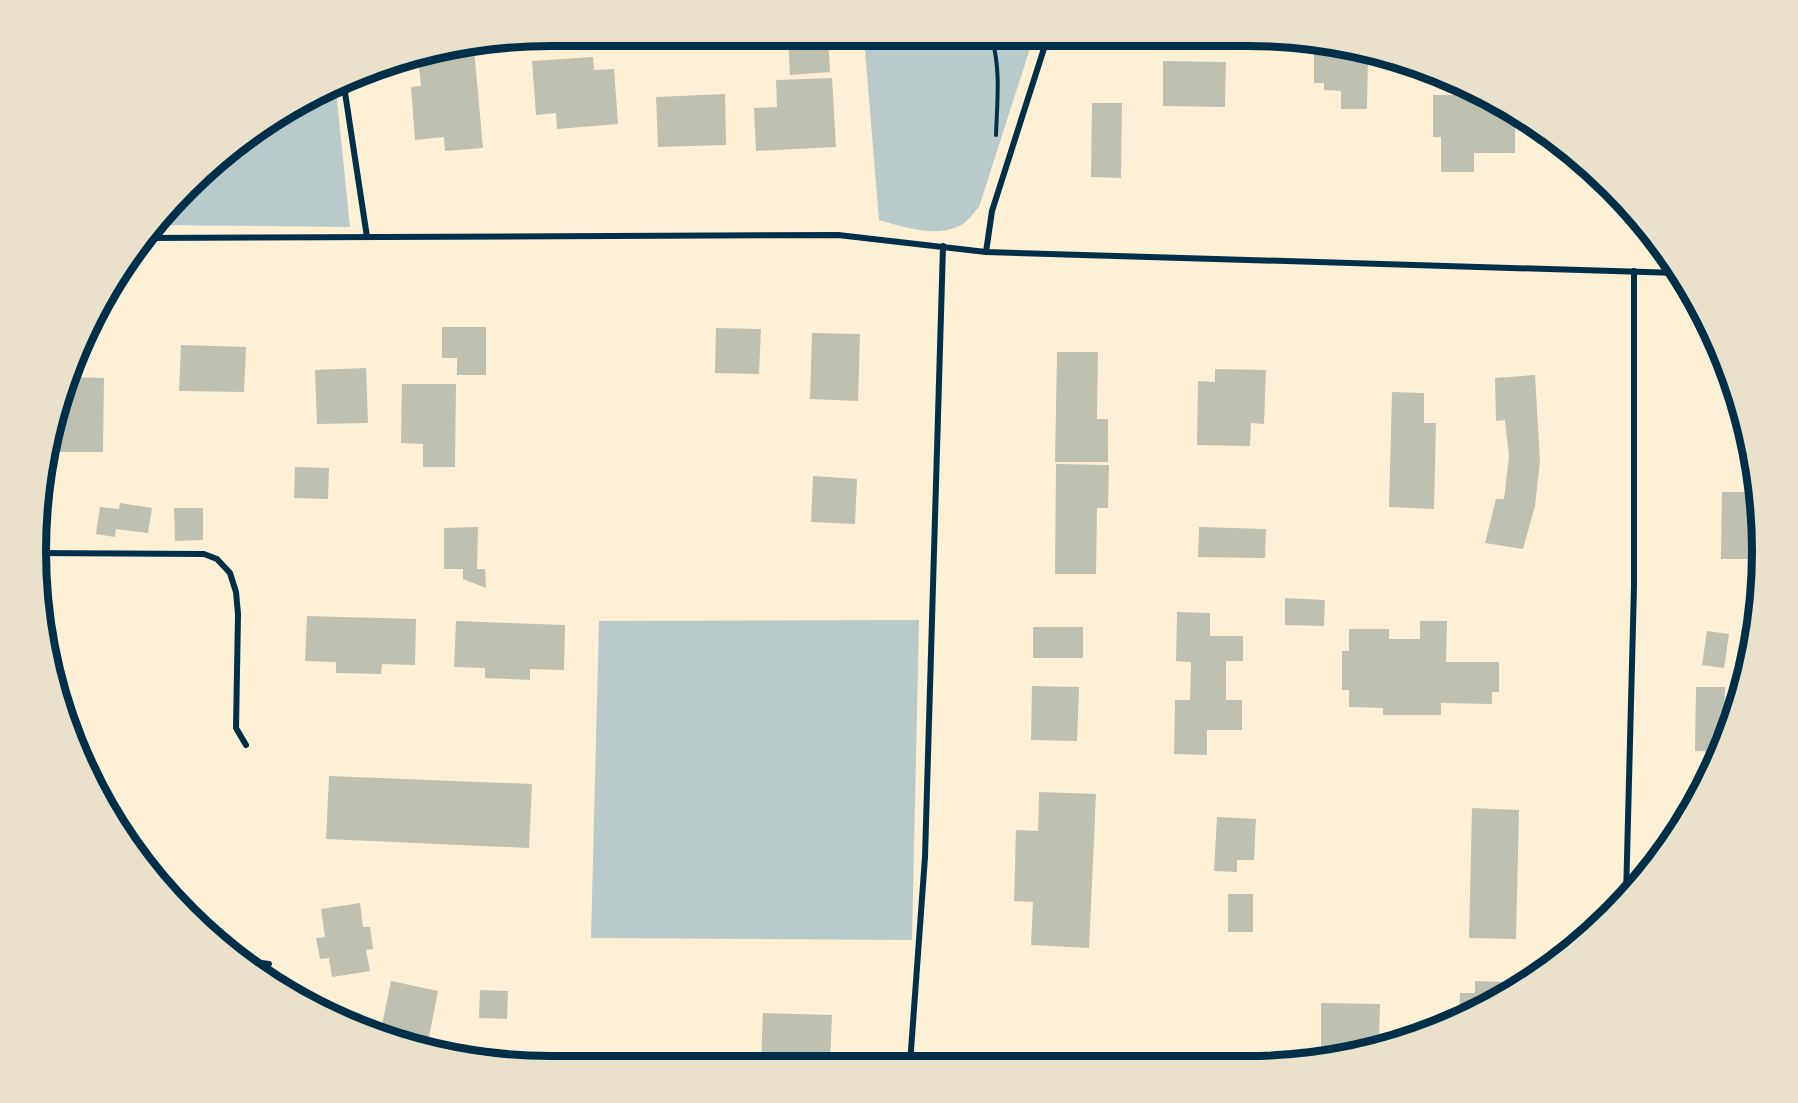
<svg xmlns="http://www.w3.org/2000/svg" width="1798" height="1103" font-family="'Open Sans',sans-serif">
	<rect width="100%" height="100%" fill="#fdf0d5"/>
	<g fill="#b9caca">
		<path d="M864,38L1033,39L979,207C974,212 969,220 963,224C938,239 904,227 879,220Z"/>
		<path d="M336,90L350,227L155,225L238,142Z"/>
		<path d="M919,620L912,940L591,938L599,621Z"/>
	</g>
	<g fill="#bec0b2">
		<path d="M788,37L828,38L830,72L790,75Z"/>
		<path d="M1314,41L1368,55L1367,109H1341V91L1324,90V83H1314Z"/>
		<path d="M474,49L483,148L445,151L444,137L415,140L411,87L421,86L418,58Z"/>
		<path d="M593,57L594,70L614,69L618,124L557,129L556,113L536,115L532,61Z"/>
		<path d="M1163,61L1226,62L1225,107L1163,106Z"/>
		<path d="M832,78L836,147L756,151L754,108L777,107L776,80Z"/>
		<path d="M725,94L726,145L658,147L656,97Z"/>
		<path d="M1433,95H1479L1515,116V153H1474V172H1441V137H1433Z"/>
		<path d="M1092,103H1122L1121,178L1091,177Z"/>
		<path d="M442,327H486V375H457V358H442Z"/>
		<path d="M716,328L761,329L759,374L715,373Z"/>
		<path d="M812,333L860,334L858,401L810,399Z"/>
		<path d="M181,345L246,347L244,392L179,391Z"/>
		<path d="M1057,352H1098L1097,419H1108V462H1055Z"/>
		<path d="M366,368L368,423L317,424L315,370Z"/>
		<path d="M1215,369L1266,370L1264,424L1251,423L1250,446L1197,445L1198,381L1215,382Z"/>
		<path d="M1535,375L1540,461L1535,506L1523,549L1485,543L1496,499H1504L1509,456L1505,420L1496,421L1495,378Z"/>
		<path d="M68,377L104,378L103,452H52L63,386Z"/>
		<path d="M402,384H456L455,467H423V444L401,443Z"/>
		<path d="M1392,392L1424,393V423H1436L1434,509L1389,507Z"/>
		<path d="M1056,464L1109,465L1108,508H1097L1096,574H1055Z"/>
		<path d="M295,467L329,468L328,499L294,498Z"/>
		<path d="M813,476L857,479L855,524L811,522Z"/>
		<path d="M1722,492H1758L1759,531L1754,530V559H1721Z"/>
		<path d="M120,503L152,508L148,533L116,529L115,537L96,534L100,507L119,509Z"/>
		<path d="M174,508H203V540L175,541Z"/>
		<path d="M478,527L477,569H485L486,588L463,579V569H444V528Z"/>
		<path d="M1199,527L1266,529L1265,558L1198,557Z"/>
		<path d="M1285,598L1325,600L1324,626L1285,625Z"/>
		<path d="M1177,612L1210,613V636H1243V661H1226V700H1242V730H1207V755L1174,754L1175,700H1190L1191,662L1176,661Z"/>
		<path d="M307,616L416,619L415,665L382,664L381,674L336,673V662L305,661Z"/>
		<path d="M456,621L565,625L564,670L530,669V680L485,678V668L454,667Z"/>
		<path d="M1420,621H1447L1446,662H1499V692H1492V704L1441,703V715H1383V708L1349,707V690H1342V651H1349V629H1389V639H1420Z"/>
		<rect x="1033" y="627" width="50" height="31"/>
		<path d="M1707,631L1729,634L1724,668L1702,665Z"/>
		<path d="M1032,686L1079,687L1077,741L1031,740Z"/>
		<path d="M1696,687H1725L1724,738L1719,752L1695,751Z"/>
		<path d="M329,776L532,784L529,848L326,839Z"/>
		<path d="M1039,792L1096,794L1089,948L1031,945L1033,902L1014,901L1016,830L1038,831Z"/>
		<path d="M1472,808L1519,810L1516,939L1469,938Z"/>
		<path d="M1217,817L1256,819L1254,860H1237V872L1214,871Z"/>
		<rect x="1228" y="894" width="25" height="38"/>
		<path d="M360,903L363,927H370L373,949L366,950L370,971L332,977L329,958L320,959L316,938L325,937L321,909Z"/>
		<path d="M391,981L438,991L427,1047L380,1035Z"/>
		<path d="M1475,981L1510,982V989H1516L1504,998L1459,1017L1460,993H1475Z"/>
		<path d="M480,990L508,991L507,1019L479,1018Z"/>
		<path d="M1321,1003L1380,1004L1379,1038H1373L1372,1051L1325,1058V1046H1321Z"/>
		<path d="M763,1013L832,1015L830,1064H761Z"/>
	</g>
	<g fill="none" stroke-linecap="round" stroke-linejoin="round">
		<path stroke="#003049" stroke-width="4" d="M992,39C1001,70 997,103 996,135"/>
		<g stroke="#003049" stroke-width="6">
			<path d="M344,86L367,237"/>
			<path d="M143,238L838,235L986,252L1678,273"/>
			<path d="M986,252L992,211L1047,39"/>
			<path d="M36,553L204,554L217,559L230,573L236,592L238,614L236,728L246,745"/>
			<path d="M1626,897L1634,586V271"/>
			<path d="M237,960L269,964"/>
			<path d="M910,1064L925,857L943,246"/>
		</g>
	</g>
	<path d="M0 0H1798V1103H0ZM551 46H1247A505 505 0 0 1 1752 551V551A505 505 0 0 1 1247 1056H551A505 505 0 0 1 46 551V551A505 505 0 0 1 551 46Z" fill="#e9e1ca" fill-rule="evenodd"/>
	<path fill="none" stroke="#003049" stroke-width="8" d="M551 46H1247A505 505 0 0 1 1752 551V551A505 505 0 0 1 1247 1056H551A505 505 0 0 1 46 551V551A505 505 0 0 1 551 46Z"/>
</svg>
